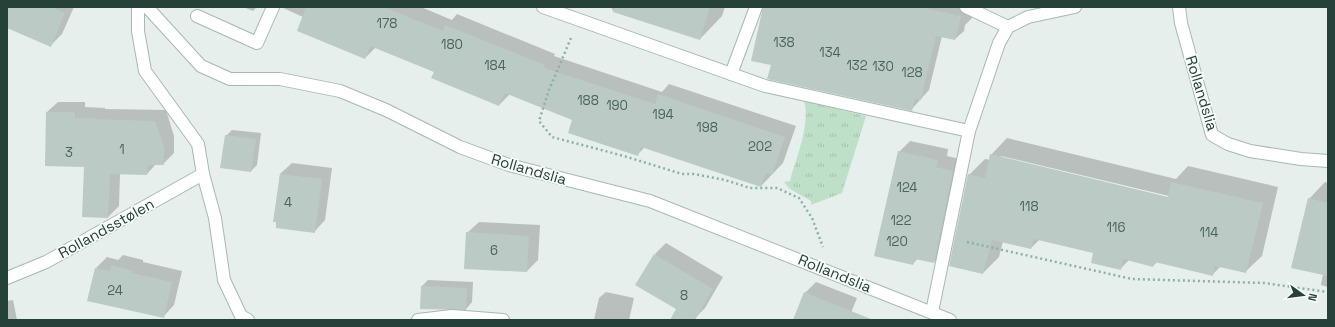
<svg xmlns="http://www.w3.org/2000/svg" width="1335" height="327" font-family="'Space Grotesk',sans-serif">
	<defs>
		<pattern id="grass-tufts" width="24" height="20" patternUnits="userSpaceOnUse"><rect width="24" height="20" fill="#bfe0c8"/><path d="M3 7l-1-3M5 7V3M7 7l1-3M15 17l-1-3M17 17v-4M19 17l1-3" fill="none" stroke="#a4c1ad"/></pattern>
	</defs>
	<rect width="100%" height="100%" fill="#e6efeb"/>
	<path fill="url(#grass-tufts)" d="M804,101L866,116L842,193L811,205V201L790,189L784,182L790,181C796,158 811,123 804,101Z"/>
	<g fill="#0003" fill-rule="evenodd">
		<path d="M7,7H74L62,34L50,46L7,27Z"/>
		<path d="M243,7H257L253,11Z"/>
		<path d="M281,7H421L452,20L457,14L555,54L554,56L662,92L669,84L796,126L783,163L761,186L645,147L637,155L573,119L510,94L499,105L435,71L376,47L365,58L303,17Z"/>
		<path d="M612,7H725L722,16L700,39L612,10Z"/>
		<path d="M779,7H975L972,18L965,25L964,31L955,39L942,36L929,90L911,110L772,64Z"/>
		<path d="M58,102H85V107L105,108V109L166,110L174,136V153L163,164H156L147,174L120,173L119,206L108,217L85,166L47,112Z"/>
		<path d="M232,130L261,133L257,165L251,171L226,136Z"/>
		<path d="M1007,138L1176,179L1188,166L1278,187L1262,256L1245,272L1221,266L1212,275L1157,262L1153,266L1129,260L1120,269L1094,252L1040,239L1031,248L1003,241L999,257L983,273L969,175L985,159L990,160L991,155ZM1001,156L1173,197V199L1001,158Z"/>
		<path d="M910,141L948,149L947,156L964,160L945,251L934,262L918,258L913,264L899,152Z"/>
		<path d="M292,163L332,168L325,220L314,232L274,221L280,174Z"/>
		<path d="M1325,182L1328,183V287L1321,285L1323,274L1309,199Z"/>
		<path d="M479,222L540,225L538,260L527,271L467,233Z"/>
		<path d="M666,243L723,277L705,308L694,319L655,254Z"/>
		<path d="M123,255L143,260V262L182,271L174,305L163,317L96,268L107,257L118,260Z"/>
		<path d="M428,280L473,282L472,302L466,309L422,286Z"/>
		<path d="M816,282L857,298L848,320H794L805,293Z"/>
		<path d="M606,292L634,298L629,320H594L599,298Z"/>
		<path d="M13,300L17,320H7V301Z"/>
	</g>
	<g fill="#bbcac4">
		<path d="M7,7H51L65,13L51,47L7,28Z"/>
		<path d="M306,7H384L443,31L445,25L545,65L544,68L655,104L658,94L785,137L772,175L766,173L761,187L641,147L638,156L568,133L572,120L505,93L499,106L431,78L434,72L370,46L365,59L297,31Z"/>
		<path d="M614,7H710L700,40L613,12Z"/>
		<path d="M763,7H920L961,16L955,40L936,36L921,100L915,99L912,111L767,79L771,65L751,61Z"/>
		<path d="M46,112H75V118H95V119L155,121L164,147V165H148L147,175L110,174L108,218L82,217L84,167L45,166Z"/>
		<path d="M225,135L256,139L251,172L220,168Z"/>
		<path d="M898,151L938,160L936,167L953,171L934,263L915,259L913,265L874,256Z"/>
		<path d="M990,154L1168,197L1171,182L1263,203L1246,273L1215,266L1213,276L1155,262L1153,267L1123,259L1121,270L1091,263L1093,253L1034,239L1031,249L992,240L983,274L949,266L968,174L985,178Z"/>
		<path d="M280,174L322,179L315,233L276,228V222H273Z"/>
		<path d="M1308,198L1328,203V276L1291,268Z"/>
		<path d="M466,232L529,236L527,272L464,269Z"/>
		<path d="M654,254L713,289L695,320H670L676,309L635,285Z"/>
		<path d="M111,265L133,271L132,273L172,282L164,318L87,301L95,268L110,271Z"/>
		<path d="M421,286L467,288L466,310L420,309Z"/>
		<path d="M804,292L871,319L870,320H793Z"/>
	</g>
	<g fill="none" stroke-linecap="round" stroke-linejoin="round">
		<g stroke="#a8b8b2" stroke-width="14">
			<g id="street">
				<path d="M138,7V31L145,71L198,144L203,174L215,218L224,280L241,316L248,320"/>
				<path d="M147,7L201,66L230,79H280L340,91L386,110L460,147L509,165L650,201L950,320"/>
				<path d="M543,7L765,86L969,131"/>
				<path d="M966,7L1008,27"/>
				<path d="M1179,7L1181,23L1212,135L1228,144L1250,151L1301,159L1328,161"/>
				<path d="M197,16L257,43L273,7"/>
				<path d="M731,74L756,7"/>
				<path d="M7,278L46,262L203,174"/>
				<path d="M932,312L969,131L999,43L1008,27L1028,17L1075,7"/>
				<path d="M418,320L452,316L503,320"/>
			</g>
		</g>
		<g stroke="#86b3a5" stroke-width="2.5" stroke-dasharray="2 3" stroke-linecap="butt">
			<path d="M571,38L549,90L539,121L552,137L624,156L682,174H694L725,180L750,188H777L799,198L812,218L823,247"/>
			<path d="M967,242L1132,279L1264,283L1328,292"/>
		</g>
		<use href="#street" stroke="#fff" stroke-width="12"/>
	</g>
	<g text-anchor="middle" dominant-baseline="central" stroke-width="3.5" stroke-linejoin="round" paint-order="stroke">
		<g font-size="13" fill="#4a645c">
			<text x="387" y="23">178</text>
			<text x="784" y="42">138</text>
			<text x="452" y="44">180</text>
			<text x="830" y="52">134</text>
			<text x="495" y="65">184</text>
			<text x="857" y="65">132</text>
			<text x="883" y="66">130</text>
			<text x="912" y="72">128</text>
			<text x="588" y="100">188</text>
			<text x="617" y="105">190</text>
			<text x="663" y="114">194</text>
			<text x="707" y="127">198</text>
			<text x="760" y="146">202</text>
			<text x="122" y="149">1</text>
			<text x="69" y="152">3</text>
			<text x="907" y="187">124</text>
			<text x="288" y="202">4</text>
			<text x="1029" y="206">118</text>
			<text x="901" y="220">122</text>
			<text x="1116" y="227">116</text>
			<text x="1209" y="232">114</text>
			<text x="897" y="241">120</text>
			<text x="494" y="250">6</text>
			<text x="115" y="290">24</text>
			<text x="684" y="295">8</text>
		</g>
		<g font-size="15" fill="#24423a" stroke="#f7fbf9">
			<text transform="translate(1202 93) rotate(73)">Rollandslia</text>
			<text transform="translate(529 169) rotate(16)">Rollandslia</text>
			<text transform="translate(106 228) rotate(-29)">Rollandsstølen</text>
			<text transform="translate(835 273) rotate(22)">Rollandslia</text>
		</g>
	</g>
	<rect width="1335" height="327" fill="none" stroke="#24423a" stroke-width="16"/>
	<g transform="translate(1303 295) rotate(104)" stroke="#f7fbf9" stroke-width="3" paint-order="stroke">
	<path d="M0-3L7 15L0 10L-7 15Z" fill="#24423a"/>
	<text y="-6" font-size="11" font-weight="bold" text-anchor="middle" fill="#24423a">N</text>
	</g>
</svg>
